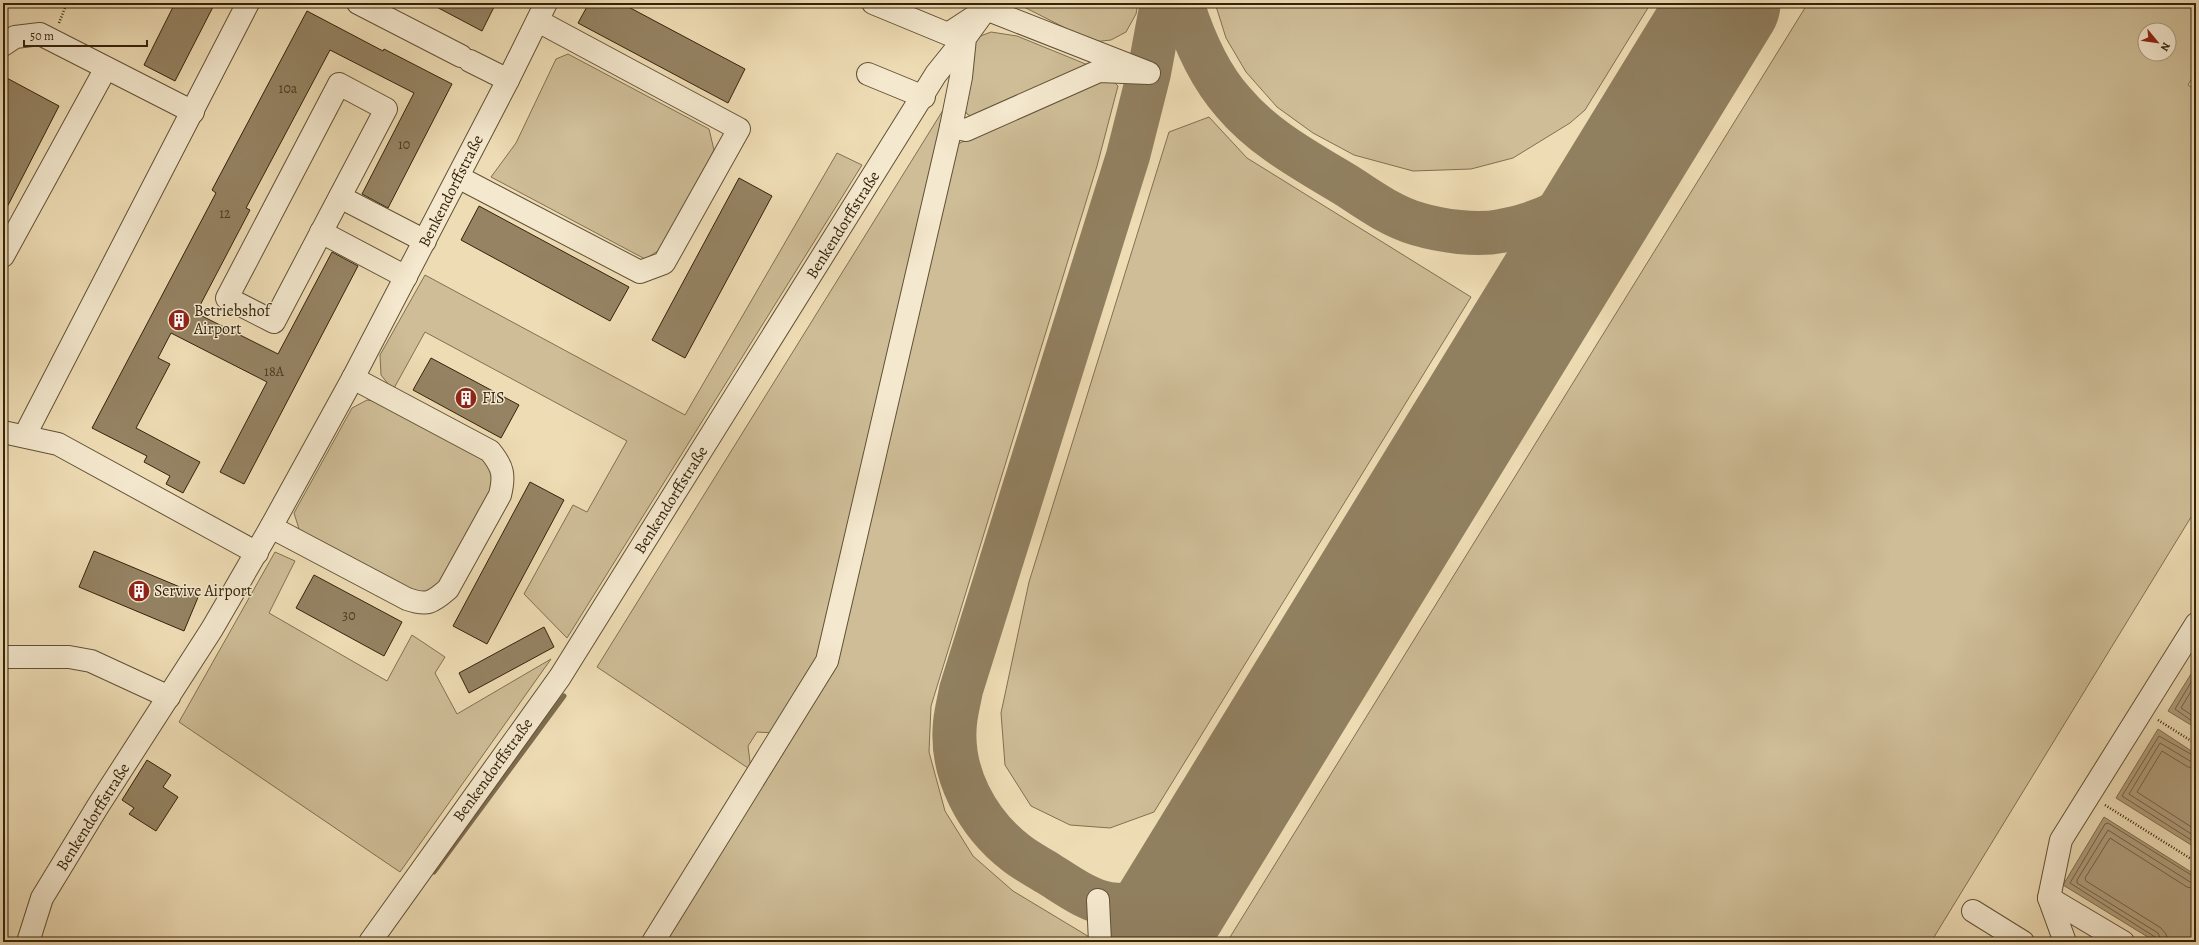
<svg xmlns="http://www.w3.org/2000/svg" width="2199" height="945" font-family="Alegreya,serif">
	<rect width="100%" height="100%" fill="#eedcb4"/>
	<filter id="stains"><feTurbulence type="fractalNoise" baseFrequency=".005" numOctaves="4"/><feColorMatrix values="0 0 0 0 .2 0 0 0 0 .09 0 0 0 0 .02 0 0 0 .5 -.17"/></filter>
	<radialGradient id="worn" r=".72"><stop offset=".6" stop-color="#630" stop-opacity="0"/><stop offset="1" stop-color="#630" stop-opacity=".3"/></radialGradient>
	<g fill="#cebd97" stroke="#817051" fill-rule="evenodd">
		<path d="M1016,3H1138L1136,14L1126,32L1111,40L1093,42Z"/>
		<path d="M1215,3H1651L1585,110L1570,123L1513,158L1471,169L1413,171L1354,155L1313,133L1277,107L1246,72L1226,38Z"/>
		<path d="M1808,3H2196V71L2188,85L2196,90V509L1931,942H1227ZM2145,30H2169V54H2145Z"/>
		<path d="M991,32L1017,36L1093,67L976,119L967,114L961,103L975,38Z"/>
		<path d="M568,54L709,129L714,150L663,248L645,259L491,177L516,143L556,59Z"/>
		<path d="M1097,77L1110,78L1118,86L1097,166L931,706L929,752L945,811L973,856L1013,891L1091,938V942H661L835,662L958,144Z"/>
		<path d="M945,107L821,659L774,733L757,732L748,746L751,770L597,667Z"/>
		<path d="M1209,117L1247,158L1471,297L1154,812L1110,828L1070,825L1031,806L1005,765L1001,713L1029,582L1169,132Z"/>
		<path d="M837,153L862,165L567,638L524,594L573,505L587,512L627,441L425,332L393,390L381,375L380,355L425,275L685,415Z"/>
		<path d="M367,400L387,403L485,457L493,473L494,493L443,585L425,596L313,543L299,529L294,513L352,408Z"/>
		<path d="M275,552L295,561L269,613L387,681L412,635L445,657L435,673L457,714L551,659L400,872L179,722Z"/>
	</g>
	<g fill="#af9d7b" stroke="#7e6c4e">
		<path d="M2196,666V728L2168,711Z"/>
		<path d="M2158,729L2196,754V848L2116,798Z"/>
		<path d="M2104,817L2196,875V942H2156L2063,885Z"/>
	</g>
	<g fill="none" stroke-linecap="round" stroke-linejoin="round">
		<g stroke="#726043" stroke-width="1">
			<path d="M2196,674L2175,709L2196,724"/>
			<path d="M2196,683L2181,708L2196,718"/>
			<path d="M2196,757L2159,736L2122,796L2196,843"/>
			<path d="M2196,762L2190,761L2160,743L2129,794L2196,837"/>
			<path d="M2196,768L2188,767L2162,751L2137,792L2196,830"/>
			<path d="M2157,942L2155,937L2070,883L2105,824L2108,823L2196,878"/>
			<path d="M2162,942L2158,933L2077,883V880L2108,830L2190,882L2196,883"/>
			<path d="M2168,942L2166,934L2161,928L2086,881L2085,878L2110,838L2187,887L2196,889"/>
		</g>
		<path stroke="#7e6c4e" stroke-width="5" d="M434,872L564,696"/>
		<g stroke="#918060" stroke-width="44">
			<path d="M1162,3L1149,73L1128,156L961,690C959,701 956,712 955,723C950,773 977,823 1016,853C1026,861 1038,867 1049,874C1067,885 1088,901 1109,904C1132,907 1153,902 1175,898"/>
			<path d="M1182,3C1193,38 1208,74 1233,102C1264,139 1308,162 1349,187C1370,201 1393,217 1418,224C1441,231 1477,236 1501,231C1531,226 1560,213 1584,197C1607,182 1627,154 1645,134"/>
		</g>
		<path stroke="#918060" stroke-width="111" d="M1149,942L1725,3"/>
	</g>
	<g fill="#958363" stroke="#34230b">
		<path d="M175,3H215L175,81L144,65Z"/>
		<path d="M429,3H496L482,31Z"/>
		<path d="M589,3H621L745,69L728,103L578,23Z"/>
		<path d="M307,11L383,51L384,49L452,84L388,208L362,194L414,93L330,50L246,208L250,210L196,313L278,354L332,252L358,266L244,484L220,472L267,382L171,333L158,358L170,364L136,428L200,462L183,493L166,484L170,476L144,462L147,456L92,428L216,193L212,190Z"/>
		<path d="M3,76L59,106L3,215Z"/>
		<path d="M739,178L772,196L685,358L652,340Z"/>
		<path d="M479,206L629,287L610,321L461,240Z"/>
		<path d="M431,358L519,405L501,438L413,390Z"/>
		<path d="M530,482L564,500L487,644L453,626Z"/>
		<path d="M94,551L199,595L184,631L79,587Z"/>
		<path d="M314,575L402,622L384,656L296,608Z"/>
		<path d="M544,627L554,647L469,693L459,673Z"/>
		<path d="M147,760L171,775L163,787L178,797L156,831L129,814L134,808L122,800Z"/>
	</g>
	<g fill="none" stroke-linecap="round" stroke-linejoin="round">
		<g stroke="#625135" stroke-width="24">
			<g id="minor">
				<path d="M358,3L461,56"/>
				<path d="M873,3L948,34L986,9L1149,73L1099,71L966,130L951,127"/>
				<path d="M3,45L15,37L40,34L193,112"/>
				<path d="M470,61L508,80"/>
				<path d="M868,74L924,97"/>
				<path d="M339,84L386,109L274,322L227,298Z"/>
				<path d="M458,177L640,272L664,263L739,129L538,21"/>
				<path d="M340,197L425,241"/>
				<path d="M321,232L406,277"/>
				<path d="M3,256L106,68"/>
				<path d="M3,432L58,444L257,553"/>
				<path d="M25,435L248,3"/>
				<path d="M271,527L407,599C427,606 432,603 448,589L500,495C505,475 503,467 490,451L353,378"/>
				<path d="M3,657H69L91,661L169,697"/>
				<path d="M2049,898L2123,942"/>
				<path d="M1098,900L1100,942"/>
				<path d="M1973,911L2023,942"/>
				<path d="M28,942L42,898L98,806L212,629L271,527L353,378L508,80L546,3"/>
				<path d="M370,942L560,677L936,74L965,38"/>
				<path d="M653,942L827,661L951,127L961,77L965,38L986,9L985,3"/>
				<path d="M2065,942L2049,898L2061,840L2196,624"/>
			</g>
		</g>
		<g stroke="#34230b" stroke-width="2.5" stroke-dasharray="1 2" stroke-linecap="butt">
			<path d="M59,23L67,3"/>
			<path d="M2158,720L2196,744"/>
			<path d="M2105,805L2196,862"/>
		</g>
		<use href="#minor" stroke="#f4e8ce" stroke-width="22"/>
	</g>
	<defs>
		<g id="building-disc" transform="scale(1.15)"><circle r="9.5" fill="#8f2418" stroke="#f4e8ce"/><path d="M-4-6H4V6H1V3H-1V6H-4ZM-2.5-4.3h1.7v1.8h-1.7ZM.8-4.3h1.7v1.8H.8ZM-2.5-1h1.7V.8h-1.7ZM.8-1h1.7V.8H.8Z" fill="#fff"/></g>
	</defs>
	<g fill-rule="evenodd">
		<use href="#building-disc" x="179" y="320"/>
		<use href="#building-disc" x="466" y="398"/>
		<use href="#building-disc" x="139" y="591"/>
	</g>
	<g text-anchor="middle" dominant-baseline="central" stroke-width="3" stroke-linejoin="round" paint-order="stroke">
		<g font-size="14" fill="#4c3b21">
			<text x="288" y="88">10a</text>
			<text x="404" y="144">10</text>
			<text x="225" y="213">12</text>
			<text x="274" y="371">18A</text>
			<text x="349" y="615">30</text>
		</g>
		<g font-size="16" fill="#34230b" stroke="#f4e8ce">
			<text transform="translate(451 191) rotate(-63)">Benkendorffstraße</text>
			<text transform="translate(843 225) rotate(-58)">Benkendorffstraße</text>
			<text transform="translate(671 500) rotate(-58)">Benkendorffstraße</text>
			<text transform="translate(493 770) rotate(-54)">Benkendorffstraße</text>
			<text transform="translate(93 817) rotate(-58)">Benkendorffstraße</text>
		</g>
		<g font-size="16" fill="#34230b" stroke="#f4e8ce" text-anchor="start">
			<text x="194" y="311">Betriebshof<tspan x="194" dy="18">Airport</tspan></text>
			<text x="482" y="398">FIS</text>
			<text x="154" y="591">Servive Airport</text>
		</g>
	</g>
	<rect width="2199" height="945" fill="none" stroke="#eedcb4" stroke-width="16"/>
	<rect x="4" y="4" width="2191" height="937" fill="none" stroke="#34230b" stroke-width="2"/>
	<rect x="8" y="8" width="2183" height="929" fill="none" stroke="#34230b"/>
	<g transform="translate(2157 42) rotate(119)"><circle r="19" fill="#f4e8ce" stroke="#a79980"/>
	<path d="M0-3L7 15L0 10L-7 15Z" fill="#8f2418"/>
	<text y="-6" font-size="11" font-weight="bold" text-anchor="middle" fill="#34230b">N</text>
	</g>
	<path d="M24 40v6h123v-6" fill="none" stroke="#34230b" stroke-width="2"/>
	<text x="30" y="40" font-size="12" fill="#34230b" stroke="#f4e8ce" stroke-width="3" paint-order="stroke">50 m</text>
	<rect width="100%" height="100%" filter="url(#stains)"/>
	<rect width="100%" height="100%" fill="url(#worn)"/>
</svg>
